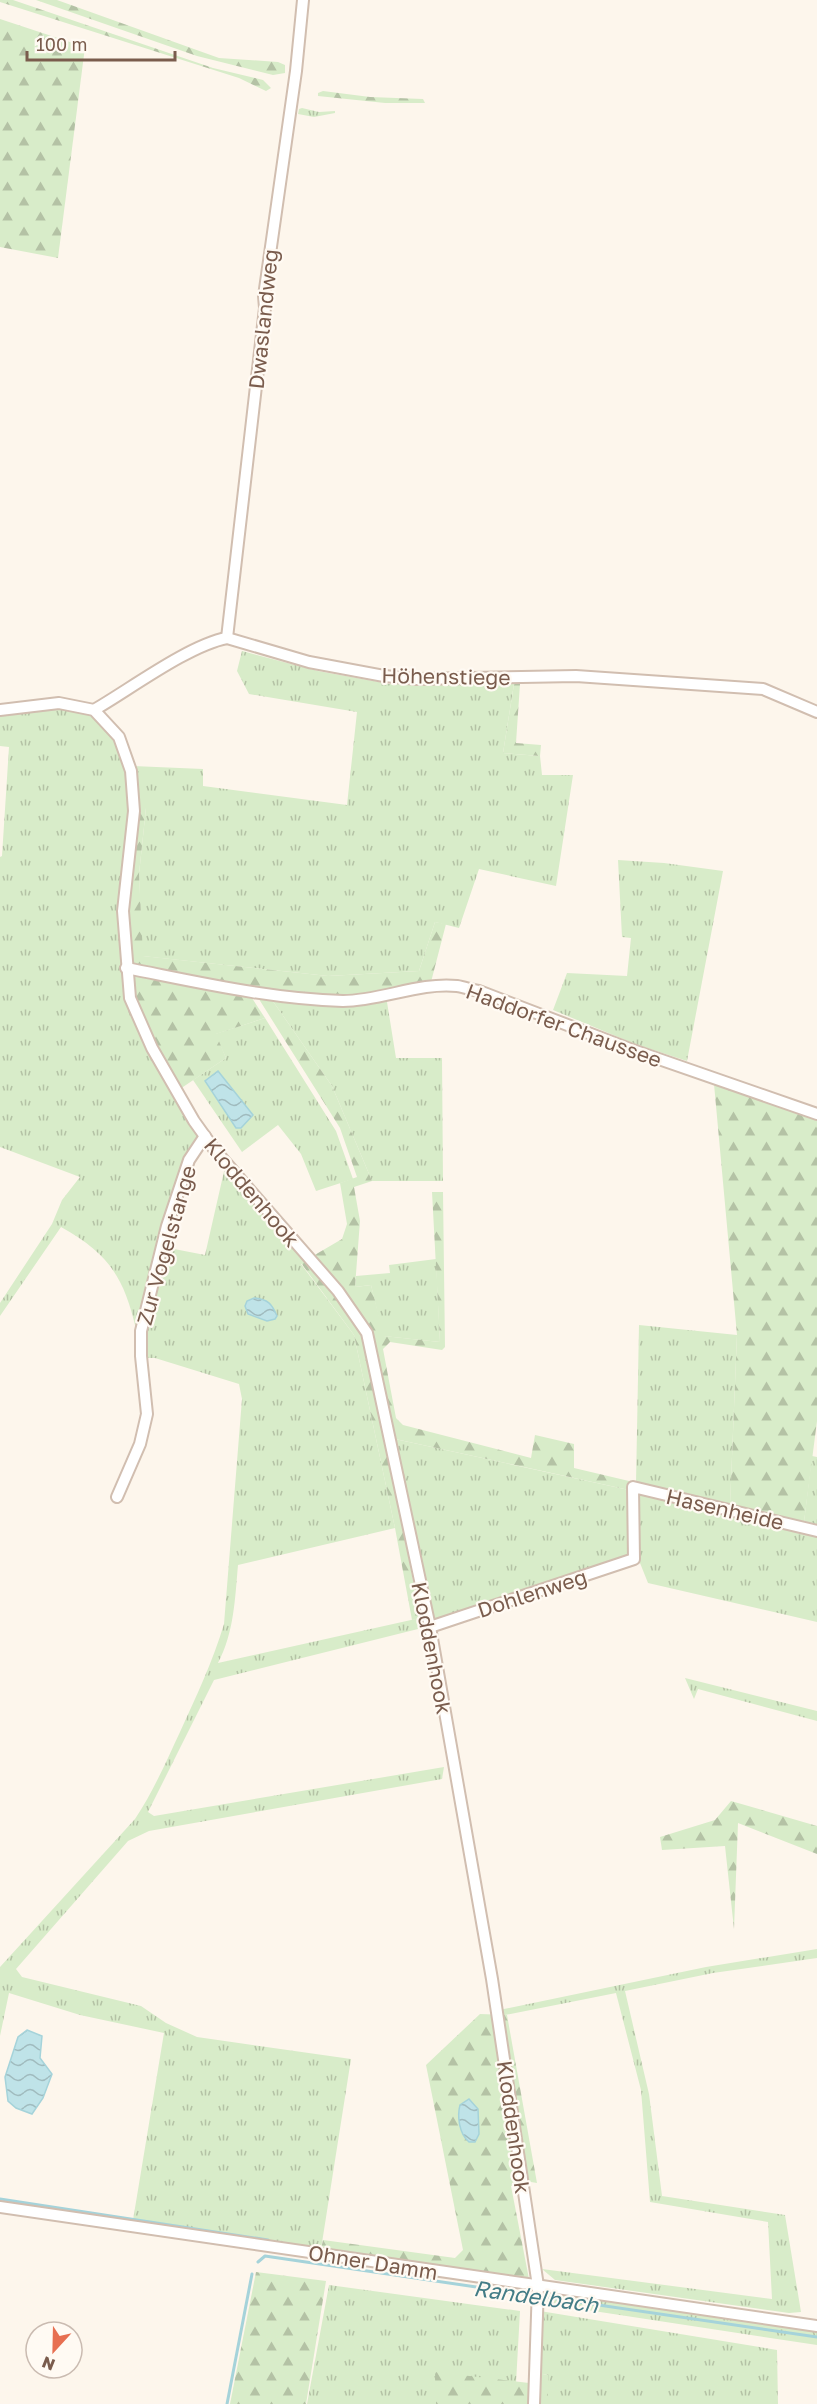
<svg xmlns="http://www.w3.org/2000/svg" width="817" height="2404" font-family="'Golos Text',sans-serif">
	<defs>
		<pattern id="grass-tufts" width="24" height="20" patternUnits="userSpaceOnUse" patternTransform="scale(1.5)"><rect width="24" height="20" fill="#d8ecc9"/><path d="M3 7l-1-3M5 7V3M7 7l1-3M15 17l-1-3M17 17v-4M19 17l1-3" fill="none" stroke="#b4c2a5"/></pattern>
		<pattern id="forest-firs" width="22" height="20" patternUnits="userSpaceOnUse" patternTransform="scale(1.5)"><rect width="22" height="20" fill="#d8ecc9"/><path d="M5 1l3.5 6h-7zM16 11l3.5 6h-7z" fill="#b4c2a5"/></pattern>
		<pattern id="water-waves" width="16" height="10" patternUnits="userSpaceOnUse" patternTransform="scale(1.5)"><rect width="16" height="10" fill="#bfe3e8"/><path d="M0 5q4-4 8 0t8 0" fill="none" stroke="#a0bbbe"/></pattern>
	</defs>
	<rect width="100%" height="100%" fill="#fdf6ec"/>
	<g fill="url(#grass-tufts)">
		<path d="M302,108L319,112L335,111V113L314,117L298,114L299,109Z"/>
		<path d="M242,651L318,671L390,684H514L503,753L540,756L542,775H573L556,886L479,869L459,928L435,922L419,971L328,976L142,956L139,874L146,808H137L133,766L203,769V786L347,805L357,712L249,694L237,671Z"/>
		<path d="M55,707L93,714L116,738L127,773L130,809L123,969L200,1137L168,1209L136,1329C124,1277 108,1253 61,1227L0,1316V1303L52,1224L62,1200L80,1177L0,1147V857L2,856L9,747L0,746V715Z"/>
		<path d="M618,860L664,863L723,871L687,1061L635,1044L553,1010L567,973L627,976L631,938L622,937Z"/>
		<path d="M270,997L345,1003L387,1002L396,1058H442L443,1181H372L332,1086Z"/>
		<path d="M265,1018L336,1131L353,1179L316,1191L301,1154L278,1125L242,1152L193,1080L226,1058L215,1034Z"/>
		<path d="M225,1167L305,1261L301,1264L354,1335L395,1528L238,1565C235,1599 234,1633 218,1663L420,1618L422,1628L214,1680L148,1812L154,1816L444,1767L442,1779L149,1831L128,1841L16,1969L22,1977L141,2006L166,2023L197,2037L351,2059L321,2249L133,2220L164,2033L80,2015L9,1993L0,2036V1967L135,1819C153,1792 166,1762 180,1732C196,1697 213,1661 224,1624L242,1399L239,1384L155,1358H144L145,1330L169,1248L205,1255Z"/>
		<path d="M436,1259L440,1342L383,1336L371,1285L355,1287L356,1276L390,1273L389,1265Z"/>
		<path d="M639,1325L737,1335L730,1505L636,1483Z"/>
		<path d="M395,1439L629,1490L630,1557L432,1623Z"/>
		<path d="M812,1456L817,1457V1525L804,1522Z"/>
		<path d="M637,1491L817,1532V1622L648,1583L638,1558Z"/>
		<path d="M685,1678L817,1711V1721L698,1689L694,1699Z"/>
		<path d="M817,1949V1958L713,1973L625,1991L649,2094L662,2196L785,2215L801,2312L789,2313L555,2280L542,2269L772,2299L768,2222L650,2202L641,2090L616,1993L500,2016L499,2010L706,1967Z"/>
		<path d="M329,2285L520,2311L516,2383L436,2373V2404H307Z"/>
		<path d="M544,2291L817,2332V2345L541,2303Z"/>
		<path d="M540,2311L777,2350L778,2404H548V2375L537,2373Z"/>
	</g>
	<g fill="url(#forest-firs)">
		<path d="M0,0H13L213,68L263,80L271,88L266,91L239,78L0,2Z"/>
		<path d="M36,0H57L219,58L278,62L285,65V73L273,75L197,56Z"/>
		<path d="M0,19L85,47L58,258L0,247Z"/>
		<path d="M323,91L370,97L423,99L425,103H385L318,96V93Z"/>
		<path d="M514,684H520L516,743L541,745L540,756L503,753Z"/>
		<path d="M137,808H146L139,874L143,956L328,976L419,971L435,922L446,924L431,982L346,997L250,989V995L265,1018L216,1034L226,1058L180,1089L155,1046L133,997L126,910Z"/>
		<path d="M257,996L270,997L332,1086L372,1181L354,1187L360,1221L355,1287L371,1285L384,1336L440,1342L432,1192H443L445,1347L442,1350L390,1342L383,1349L396,1418L403,1425L531,1458L535,1435L574,1444V1468L629,1481V1490L386,1437L420,1618L412,1620L395,1528L354,1335L301,1263L342,1239L347,1224L340,1183L357,1177L340,1128Z"/>
		<path d="M714,1084L817,1117V1421L804,1522L730,1505L737,1335Z"/>
		<path d="M731,1801L817,1826V1854L738,1823L734,1929L725,1846L662,1850L660,1837L715,1820Z"/>
		<path d="M480,2014L507,2015L537,2183L531,2182L511,2186L529,2279L321,2249L323,2240L455,2258L463,2250L426,2065Z"/>
		<path d="M256,2272L326,2281L306,2404H230Z"/>
		<path d="M435,2372L529,2383V2404H436Z"/>
		<path d="M537,2373L548,2375V2404H536Z"/>
	</g>
	<g fill="url(#water-waves)" stroke="#a5d3da" stroke-width="1.5">
		<path d="M218,1071L253,1115L241,1128H236L205,1081Z"/>
		<path d="M254,1298C268,1299 272,1304 277,1316L275,1319L267,1321L248,1314L245,1306L247,1301Z"/>
		<path d="M27,2030L42,2036L40,2058L52,2074L43,2098L32,2114L16,2108L8,2101L5,2077L18,2037Z"/>
		<path d="M469,2099L478,2109L479,2134L475,2142H469C459,2134 457,2116 460,2105Z"/>
	</g>
	<g fill="none" stroke-linecap="round" stroke-linejoin="round">
		<g stroke="#a5d3da" stroke-width="3">
			<path d="M0,2199L268,2240"/>
			<path d="M258,2262L265,2256L817,2337"/>
			<path d="M227,2404L252,2274"/>
		</g>
		<g stroke="#d1beb0" stroke-width="14">
			<g id="minor">
				<path d="M227,638L265,308L264,296L296,71L303,0"/>
				<path d="M0,710L59,703L94,710L119,737L131,771L134,811L123,911L130,998L152,1048L194,1121L214,1149L338,1291L367,1333L430,1627L492,1979L538,2286L534,2404"/>
				<path d="M94,710C129,690 189,645 227,638L309,662L384,676L417,679L576,676L763,689L817,712"/>
				<path d="M126,968C198,982 270,999 343,1001C381,1001 419,982 457,986C464,987 472,990 479,991L630,1049L817,1114"/>
				<path d="M117,1497L140,1444L147,1414L141,1356V1331L167,1226L189,1160L205,1136"/>
				<path d="M430,1627L634,1559L633,1487L817,1531"/>
				<path d="M0,2207L817,2326"/>
			</g>
		</g>
		<use href="#minor" stroke="#fff" stroke-width="10"/>
	</g>
	<g text-anchor="middle" dominant-baseline="central" stroke-width="4.5" stroke-linejoin="round" paint-order="stroke">
		<g font-size="21" fill="#7a5c4d" stroke="#fffaf3">
			<text transform="translate(263 319) rotate(-84)">Dwaslandweg</text>
			<text transform="translate(446 676) rotate(1)">Höhenstiege</text>
			<text transform="translate(564 1025) rotate(20)">Haddorfer Chaussee</text>
			<text transform="translate(252 1192) rotate(50)">Kloddenhook</text>
			<text transform="translate(166 1245) rotate(-74)">Zur Vogelstange</text>
			<text transform="translate(725 1509) rotate(13)">Hasenheide</text>
			<text transform="translate(532 1593) rotate(-18)">Dohlenweg</text>
			<text transform="translate(432 1648) rotate(79)">Kloddenhook</text>
			<text transform="translate(514 2127) rotate(82)">Kloddenhook</text>
			<text transform="translate(373 2262) rotate(9)">Ohner Damm</text>
		</g>
		<g font-size="22" font-style="italic" fill="#437c86" stroke="#fffaf3">
			<text transform="translate(536 2296) rotate(8)">Randelbach</text>
		</g>
	</g>
	<g transform="translate(54 2350) rotate(202)"><circle r="28" fill="#fffaf3" stroke="#cabbb1" stroke-width="1.5"/>
	<path d="M0-4.5L10 22L0 15L-10 22Z" fill="#e76f51"/>
	<text y="-9" font-size="16" font-weight="bold" text-anchor="middle" fill="#7a5c4d">N</text>
	</g>
	<path d="M27 51v9h148v-9" fill="none" stroke="#7a5c4d" stroke-width="3"/>
	<text x="36" y="51" font-size="18" fill="#7a5c4d" stroke="#fffaf3" stroke-width="4.5" paint-order="stroke">100 m</text>
</svg>
